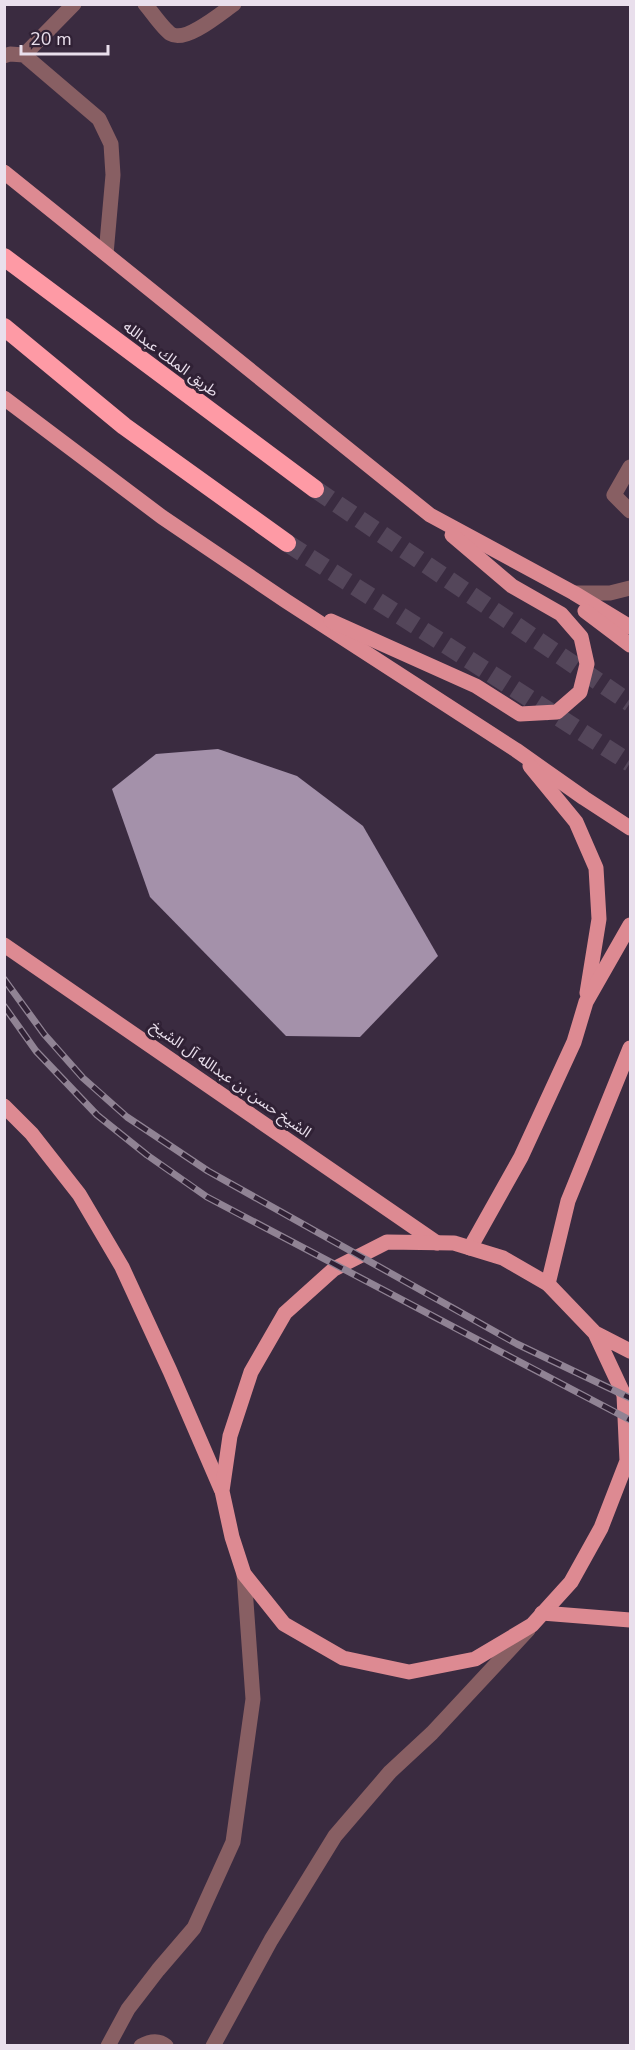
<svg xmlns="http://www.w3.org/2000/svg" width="635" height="2050" font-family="'Nunito Sans','Noto Sans Arabic',sans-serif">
	<rect width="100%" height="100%" fill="#3a2b40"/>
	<path fill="#a491aa" d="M218,749L297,776L363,826L438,956L360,1037L286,1036L150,897L112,789L156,754Z"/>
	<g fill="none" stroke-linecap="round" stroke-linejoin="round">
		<g stroke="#54465a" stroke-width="18" stroke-dasharray="18 9" stroke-linecap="butt">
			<path d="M315,489L630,703"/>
			<path d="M287,543L630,763"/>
		</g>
		<g stroke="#885f63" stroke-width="15">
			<path d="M145,4C152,12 163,29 171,34C186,43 221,13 234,4"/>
			<path d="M24,55L74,4"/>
			<path d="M4,56L10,54L24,55L99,119L111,144L113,175L106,254"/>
			<path d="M630,467L614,495L630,511"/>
			<path d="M574,593H610L630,588"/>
			<path d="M108,2046L128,2009L158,1970L194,1928L233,1842L253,1699L244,1574"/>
			<path d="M141,2046C150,2041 158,2039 166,2046"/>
			<path d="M213,2046L271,1940L335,1836L390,1772L432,1733L528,1630"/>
		</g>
		<g stroke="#dd8a92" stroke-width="15">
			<path d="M4,172L430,515L574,593L630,627"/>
			<path d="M4,398L162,517L286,601L516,750L584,798L630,828"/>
			<path d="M585,611L630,645"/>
			<path d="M331,621L476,686L520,714L557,712L580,692L587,664L581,637L561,614L512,586L452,535"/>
			<path d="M530,766L576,822L596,868L599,919L587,993"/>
			<path d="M4,945L437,1243"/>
			<path d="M4,1106L32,1134L79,1194L122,1267L170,1371L221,1489"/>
			<path d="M470,1248L521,1157L574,1042L586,1002L630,925"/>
			<path d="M548,1284L568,1201L630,1048"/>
			<path d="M595,1333L624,1395L627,1461L601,1528L571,1582L532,1625L475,1659L409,1672L343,1658L284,1624L244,1574L232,1537L222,1491L230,1436L251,1372L285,1313L334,1269L387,1242L454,1243L503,1258L548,1284L595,1333L630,1351"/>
			<path d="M542,1613L630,1620"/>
		</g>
		<g stroke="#fe9aa5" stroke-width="18">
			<path d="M4,257L315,489"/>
			<path d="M4,327L124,426L287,543"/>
		</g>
		<g stroke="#908394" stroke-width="7">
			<g id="rail">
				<path d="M4,979L44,1034L83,1078L127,1117L208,1171L517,1344L630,1398"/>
				<path d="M4,1006L36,1051L97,1115L147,1155L207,1197L630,1420"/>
			</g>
		</g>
		<use href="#rail" stroke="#302135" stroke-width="4.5" stroke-dasharray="14" stroke-linecap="butt"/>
	</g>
	<g text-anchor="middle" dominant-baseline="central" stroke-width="6" stroke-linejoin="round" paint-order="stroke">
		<g font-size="15" fill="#e9dfec" stroke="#302135">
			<text transform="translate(171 359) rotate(37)">طريق الملك عبدالله</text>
			<text transform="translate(231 1079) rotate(35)">الشيخ حسن بن عبدالله آل الشيخ</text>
		</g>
	</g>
	<rect width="635" height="2050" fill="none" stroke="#e9dfec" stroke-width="12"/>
	<path d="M21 45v9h87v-9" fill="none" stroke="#e9dfec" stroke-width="3"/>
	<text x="30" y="45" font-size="18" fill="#e9dfec" stroke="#302135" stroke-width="4.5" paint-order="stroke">20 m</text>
</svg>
